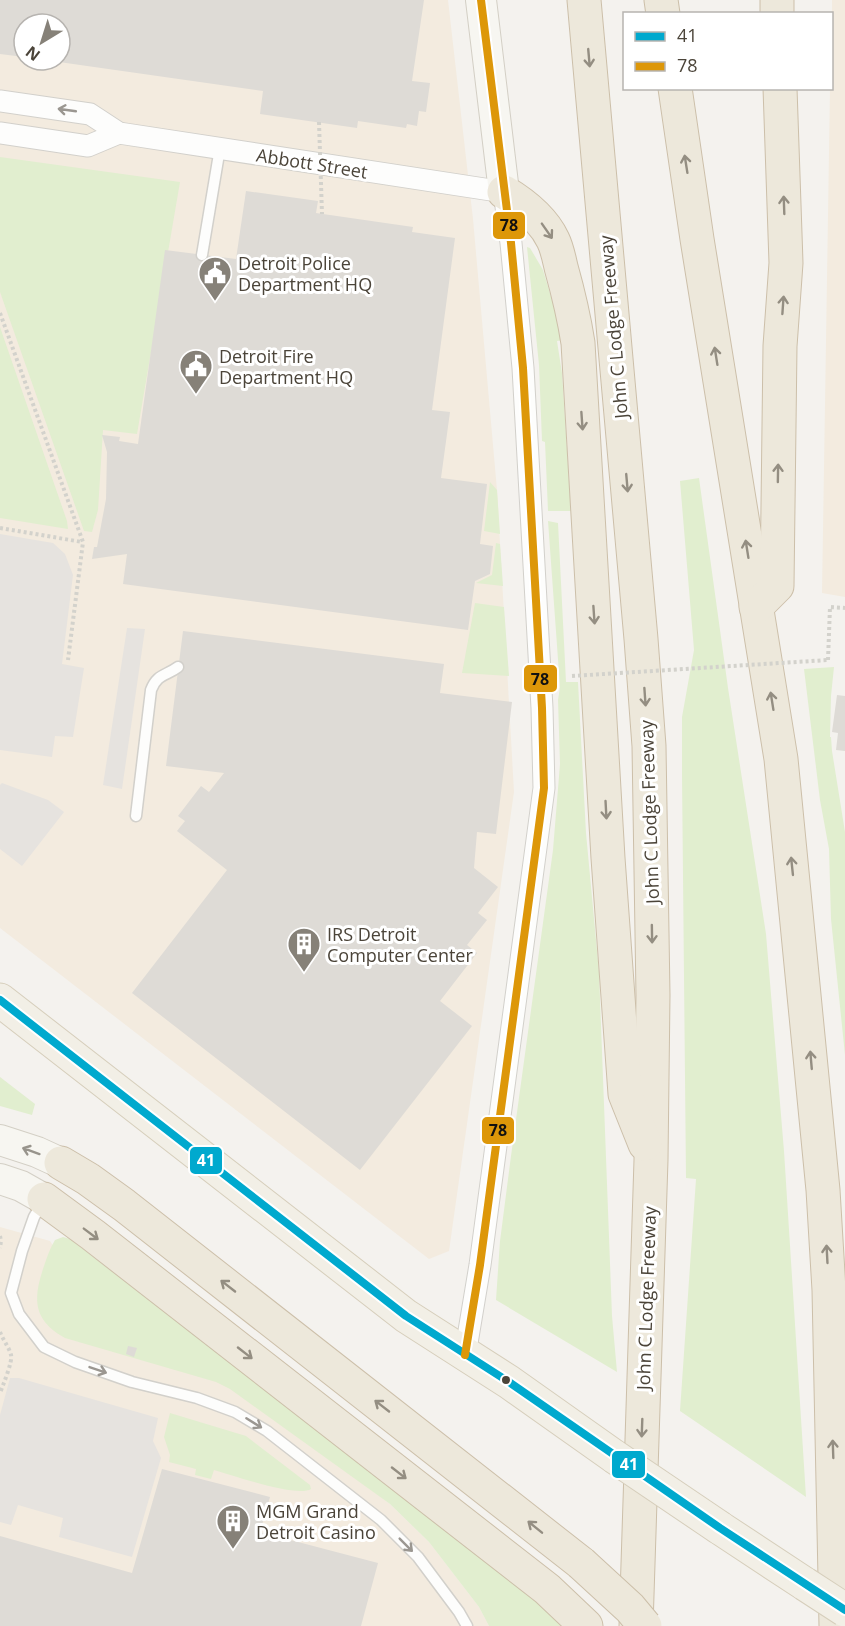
<svg xmlns="http://www.w3.org/2000/svg" width="845" height="1626" font-family="'Open Sans',sans-serif">
	<rect width="100%" height="100%" fill="#f4f2ee"/>
	<g fill="#f3ebdf" fill-rule="evenodd">
		<path d="M0,0H448L473,219L497,490L514,792L449,1251L429,1259L0,928ZM24,24H60V60H24Z"/>
		<path d="M832,0H845V597L822,593L830,89L832,88Z"/>
		<path d="M0,1227L50,1241L115,1341L243,1390L390,1504L429,1542L479,1607L489,1626H0Z"/>
	</g>
	<g fill="#e1eecf">
		<path d="M0,157L180,182L137,434L103,430L98,510L92,532L84,531L0,292Z"/>
		<path d="M527,247L530,248L543,270L564,340L557,341L562,373L571,511H548L545,442L542,441L539,365Z"/>
		<path d="M0,327L67,521L68,529L0,518Z"/>
		<path d="M699,478L728,688L766,934L784,1151L806,1497L680,1411L696,1179L686,1178L682,776V717L694,650L680,481Z"/>
		<path d="M490,482L497,490L500,534L484,531Z"/>
		<path d="M548,521L558,523L566,682H578L586,833L599,972L612,1316L617,1372L496,1300L500,1241L511,1156L553,850L560,764L558,700L560,687Z"/>
		<path d="M496,543L500,544L503,586L476,583L492,575Z"/>
		<path d="M475,603L504,607L509,676L462,673Z"/>
		<path d="M834,667L831,696L830,737H831L832,751L845,832V1055L831,919L829,849L820,800L804,669Z"/>
		<path d="M0,1077L35,1104L32,1115L0,1106Z"/>
		<path d="M63,1237L70,1239L558,1617L566,1626H489L479,1607L429,1542L390,1504L230,1389L216,1382L65,1338C32,1320 33,1298 44,1266C47,1257 50,1248 55,1240Z"/>
		<path d="M170,1413L246,1436L310,1485L311,1489C297,1498 232,1475 214,1470L211,1479L195,1475L196,1469L169,1462L170,1455L164,1437Z"/>
	</g>
	<g fill="#e6e3df">
		<path d="M0,534L53,543L65,554L73,575L62,664L84,668L73,737L55,736L52,757L0,750Z"/>
		<path d="M127,628L145,629L122,789L103,785Z"/>
		<path d="M2,783L48,800L64,812L22,866L0,849V785Z"/>
		<path d="M10,1378H19L158,1418L153,1441L161,1458L132,1557L59,1537L63,1518L18,1505L11,1525L0,1522V1415Z"/>
	</g>
	<g fill="#dedbd6">
		<path d="M0,0H424L412,81L430,83L426,112L419,111L417,126L407,124L406,128L358,121L357,128L260,114L263,91L52,61V60H60V24H24V57L0,54Z"/>
		<path d="M246,191L318,201L316,213L413,227L412,232L455,238L432,410L450,412L441,478L487,484L480,544L493,546L490,574L475,581L468,630L123,584L127,554L92,559L94,547H97L106,499L107,452L102,435L120,437L119,441L138,444L165,250L236,259Z"/>
		<path d="M183,631L444,664L440,693L512,702L496,834L477,832L474,868L498,887L478,913L487,920L467,945L477,953L440,1001L472,1026L360,1170L132,993L227,870L177,831L185,821L178,816L201,786L209,792L224,773L166,766Z"/>
		<path d="M837,695L845,696V751L836,750L838,733L832,732Z"/>
		<path d="M128,1346L137,1348L134,1357L126,1354Z"/>
		<path d="M162,1469L270,1497L260,1532L378,1563L361,1626H0V1536L132,1573Z"/>
	</g>
	<g fill="none" stroke-linecap="round" stroke-linejoin="round">
		<g stroke="#d2d0cb" stroke-width="13">
			<g id="lane">
				<path d="M202,255L220,148"/>
				<path d="M136,816L151,690C157,674 166,676 178,667"/>
				<path d="M42,1203L34,1217L22,1251L11,1293L19,1314L44,1347L75,1362L132,1382L197,1398L235,1412L267,1431L381,1520L418,1557L459,1612L467,1626"/>
			</g>
		</g>
		<g stroke="#d2d0cb" stroke-width="23">
			<g id="street">
				<path d="M0,101L90,114L119,133L504,192L511,243L523,368L542,708L544,788L480,1265L465,1355"/>
				<path d="M0,133L88,146L119,133"/>
			</g>
		</g>
		<g stroke="#d3cfc5" stroke-width="32">
			<g id="secondary">
				<path d="M481,0L504,192"/>
				<path d="M0,1140L37,1152L61,1163"/>
				<path d="M0,1179L21,1186L44,1199"/>
			</g>
		</g>
		<g stroke="#d6cebb" stroke-width="35">
			<g id="primary">
				<path d="M0,1000L406,1316L509,1382L615,1457"/>
				<path d="M720,1528L805,1584"/>
			</g>
		</g>
		<g stroke="#ccbfa9" stroke-width="35">
			<g id="highway">
				<path d="M584,0L641,639L649,746L653,995L651,1160L636,1626"/>
				<path d="M661,0L663,14"/>
				<path d="M777,0V14"/>
				<path d="M675,88L697,239L781,759L823,1190L829,1290L836,1626"/>
				<path d="M504,192C524,204 543,219 553,240C557,248 559,258 561,267C568,292 574,317 578,343L608,858L625,1094L645,1144"/>
				<path d="M756,607L777,586L780,346L786,263L780,88"/>
				<path d="M61,1163L88,1179L124,1205L581,1563"/>
				<path d="M44,1199L93,1235L547,1589L586,1626"/>
			</g>
		</g>
		<g stroke="#d3d2cc" stroke-width="4" stroke-dasharray="3 3" stroke-linecap="butt">
			<path d="M0,313L83,542L68,660"/>
			<path d="M0,528L82,542"/>
			<path d="M828,660L830,607L845,608"/>
			<path d="M0,1236L1,1241L0,1248"/>
			<path d="M0,1332C3,1340 9,1347 11,1355C13,1361 3,1385 0,1393"/>
		</g>
		<use href="#lane" stroke="#fdfdfc" stroke-width="10"/>
		<use href="#street" stroke="#fdfdfc" stroke-width="21"/>
		<use href="#secondary" stroke="#f7f6f1" stroke-width="30"/>
		<use href="#primary" stroke="#f2efe6" stroke-width="33"/>
		<use href="#highway" stroke="#ede8db" stroke-width="33"/>
		<g stroke="#d6cebb" stroke-width="35" stroke-linecap="butt">
			<g id="primary-bridge">
				<path d="M615,1457L720,1528"/>
				<path d="M805,1584L845,1610"/>
			</g>
		</g>
		<g stroke="#ccbfa9" stroke-width="35" stroke-linecap="butt">
			<path id="highway-bridge" d="M581,1563L630,1608L645,1626"/>
		</g>
		<g stroke="#d3d2cc" stroke-width="4" stroke-dasharray="3 3" stroke-linecap="butt">
			<path d="M319,122L322,214"/>
			<path d="M572,676L828,660"/>
		</g>
		<use href="#primary-bridge" stroke="#f2efe6" stroke-width="33"/>
		<use href="#highway-bridge" stroke="#ede8db" stroke-width="33"/>
		<g stroke="#fff" stroke-width="12">
			<path id="bus-1" d="M0,1000L406,1316L509,1382L720,1528L845,1610"/>
		</g>
		<g stroke="#fff" stroke-width="12">
			<path id="bus-2" d="M465,1355L480,1265L544,788L542,708L523,368L511,243L481,0"/>
		</g>
		<use href="#bus-1" stroke="#00a9ce" stroke-width="8"/>
		<use href="#bus-2" stroke="#dd9709" stroke-width="8"/>
	</g>
	<defs><path id="oneway-shaft" d="M-6 0H5M1.5-3L5.5 0L1.5 3" fill="none" stroke-width="1.6" stroke-linecap="round" stroke-linejoin="round" transform="scale(1.5)"/></defs>
	<g stroke="#948e82">
		<use href="#oneway-shaft" transform="translate(589 58) rotate(85)"/>
		<use href="#oneway-shaft" transform="translate(686 164) rotate(-99)"/>
		<use href="#oneway-shaft" transform="translate(784 205) rotate(-92)"/>
		<use href="#oneway-shaft" transform="translate(547 231) rotate(55)"/>
		<use href="#oneway-shaft" transform="translate(783 305) rotate(-86)"/>
		<use href="#oneway-shaft" transform="translate(716 356) rotate(-99)"/>
		<use href="#oneway-shaft" transform="translate(582 421) rotate(86)"/>
		<use href="#oneway-shaft" transform="translate(778 473) rotate(-89)"/>
		<use href="#oneway-shaft" transform="translate(627 483) rotate(85)"/>
		<use href="#oneway-shaft" transform="translate(747 549) rotate(-99)"/>
		<use href="#oneway-shaft" transform="translate(594 615) rotate(86)"/>
		<use href="#oneway-shaft" transform="translate(645 697) rotate(86)"/>
		<use href="#oneway-shaft" transform="translate(772 701) rotate(-99)"/>
		<use href="#oneway-shaft" transform="translate(606 810) rotate(87)"/>
		<use href="#oneway-shaft" transform="translate(792 866) rotate(-96)"/>
		<use href="#oneway-shaft" transform="translate(652 934) rotate(89)"/>
		<use href="#oneway-shaft" transform="translate(811 1060) rotate(-95)"/>
		<use href="#oneway-shaft" transform="translate(91 1234) rotate(37)"/>
		<use href="#oneway-shaft" transform="translate(827 1254) rotate(-93)"/>
		<use href="#oneway-shaft" transform="translate(228 1286) rotate(-142)"/>
		<use href="#oneway-shaft" transform="translate(245 1353) rotate(38)"/>
		<use href="#oneway-shaft" transform="translate(382 1406) rotate(-142)"/>
		<use href="#oneway-shaft" transform="translate(642 1428) rotate(92)"/>
		<use href="#oneway-shaft" transform="translate(833 1449) rotate(-92)"/>
		<use href="#oneway-shaft" transform="translate(399 1473) rotate(38)"/>
		<use href="#oneway-shaft" transform="translate(535 1527) rotate(-141)"/>
	</g>
	<g stroke="#9b9791">
		<use href="#oneway-shaft" transform="translate(67 110) rotate(-172)"/>
		<use href="#oneway-shaft" transform="translate(98 1370) rotate(19)"/>
		<use href="#oneway-shaft" transform="translate(254 1423) rotate(32)"/>
		<use href="#oneway-shaft" transform="translate(406 1545) rotate(45)"/>
	</g>
	<use stroke="#98948c" href="#oneway-shaft" transform="translate(31 1151) rotate(-160)"/>
	<defs>
		<g id="civic-pin" transform="scale(1.725)"><path d="M0 17L-7.5 6A9.5 9.5 0 1 1 7.5 6Z" fill="#868178" stroke="#fff"/><path d="M-.6-6.5H3V-4.5H.6V-3L4-1V1h2V6H-6V1h2V-1L-.6-3ZM-1.2 2.5V6h2.4V2.5Z" fill="#fff"/></g>
		<g id="building-pin" transform="scale(1.725)"><path d="M0 17L-7.5 6A9.5 9.5 0 1 1 7.5 6Z" fill="#868178" stroke="#fff"/><path d="M-4-6H4V6H1V3H-1V6H-4ZM-2.5-4.3h1.7v1.8h-1.7ZM.8-4.3h1.7v1.8H.8ZM-2.5-1h1.7V.8h-1.7ZM.8-1h1.7V.8H.8Z" fill="#fff"/></g>
	</defs>
	<g fill-rule="evenodd">
		<use href="#civic-pin" x="215" y="273"/>
		<use href="#civic-pin" x="196" y="366"/>
		<use href="#building-pin" x="304" y="944"/>
		<use href="#building-pin" x="233" y="1521"/>
	</g>
	<circle fill="#4b4439" stroke="#fff" stroke-width="2" cx="506" cy="1380" r="5"/>
	<g text-anchor="middle" dominant-baseline="central" stroke-width="6" stroke-linejoin="round" paint-order="stroke">
		<g font-size="18" fill="#4b4439" stroke="#fff">
			<text transform="translate(312 163) rotate(9)">Abbott Street</text>
			<text transform="translate(613 327) rotate(-95)">John C Lodge Freeway</text>
			<text transform="translate(649 812) rotate(-92)">John C Lodge Freeway</text>
			<text transform="translate(646 1298) rotate(-88)">John C Lodge Freeway</text>
		</g>
		<g font-size="18" fill="#4b4439" stroke="#fff" text-anchor="start">
			<text x="238" y="263">Detroit Police<tspan x="238" dy="21">Department HQ</tspan></text>
			<text x="219" y="356">Detroit Fire<tspan x="219" dy="21">Department HQ</tspan></text>
			<text x="327" y="934">IRS Detroit<tspan x="327" dy="21">Computer Center</tspan></text>
			<text x="256" y="1511">MGM Grand<tspan x="256" dy="21">Detroit Casino</tspan></text>
		</g>
	</g>
	<g stroke="#fff" stroke-width="2">
		<rect x="492" y="211" width="34" height="29" rx="6" fill="#dd9709"/>
		<rect x="523" y="664" width="35" height="29" rx="6" fill="#dd9709"/>
		<rect x="481" y="1116" width="34" height="29" rx="6" fill="#dd9709"/>
		<rect x="189" y="1146" width="34" height="29" rx="6" fill="#00a9ce"/>
		<rect x="611" y="1450" width="35" height="29" rx="6" fill="#00a9ce"/>
	</g>
	<g font-size="16" text-anchor="middle" font-weight="bold" fill="#fff">
		<text x="206" y="1166">41</text>
		<text x="629" y="1470">41</text>
	</g>
	<g font-size="16" text-anchor="middle" font-weight="bold" fill="#111">
		<text x="509" y="231">78</text>
		<text x="540" y="685">78</text>
		<text x="498" y="1136">78</text>
	</g>
	<rect x="623" y="12" width="210" height="78" fill="#ffffff" stroke="#b7b4b0" stroke-width="1.5"/>
	<rect x="635" y="32" width="30" height="9" fill="#00a9ce" stroke="#b7b4b0" stroke-width="1.5"/>
	<text x="677" y="42" font-size="18" fill="#4b4439">41</text>
	<rect x="635" y="62" width="30" height="9" fill="#dd9709" stroke="#b7b4b0" stroke-width="1.5"/>
	<text x="677" y="72" font-size="18" fill="#4b4439">78</text>
	<g transform="translate(42 42) rotate(218)"><circle r="28" fill="#ffffff" stroke="#b7b4b0" stroke-width="1.5"/>
	<path d="M0-4.5L10 22L0 15L-10 22Z" fill="#868178"/>
	<text y="-9" font-size="16" font-weight="bold" text-anchor="middle" fill="#4b4439">N</text>
	</g>
</svg>
